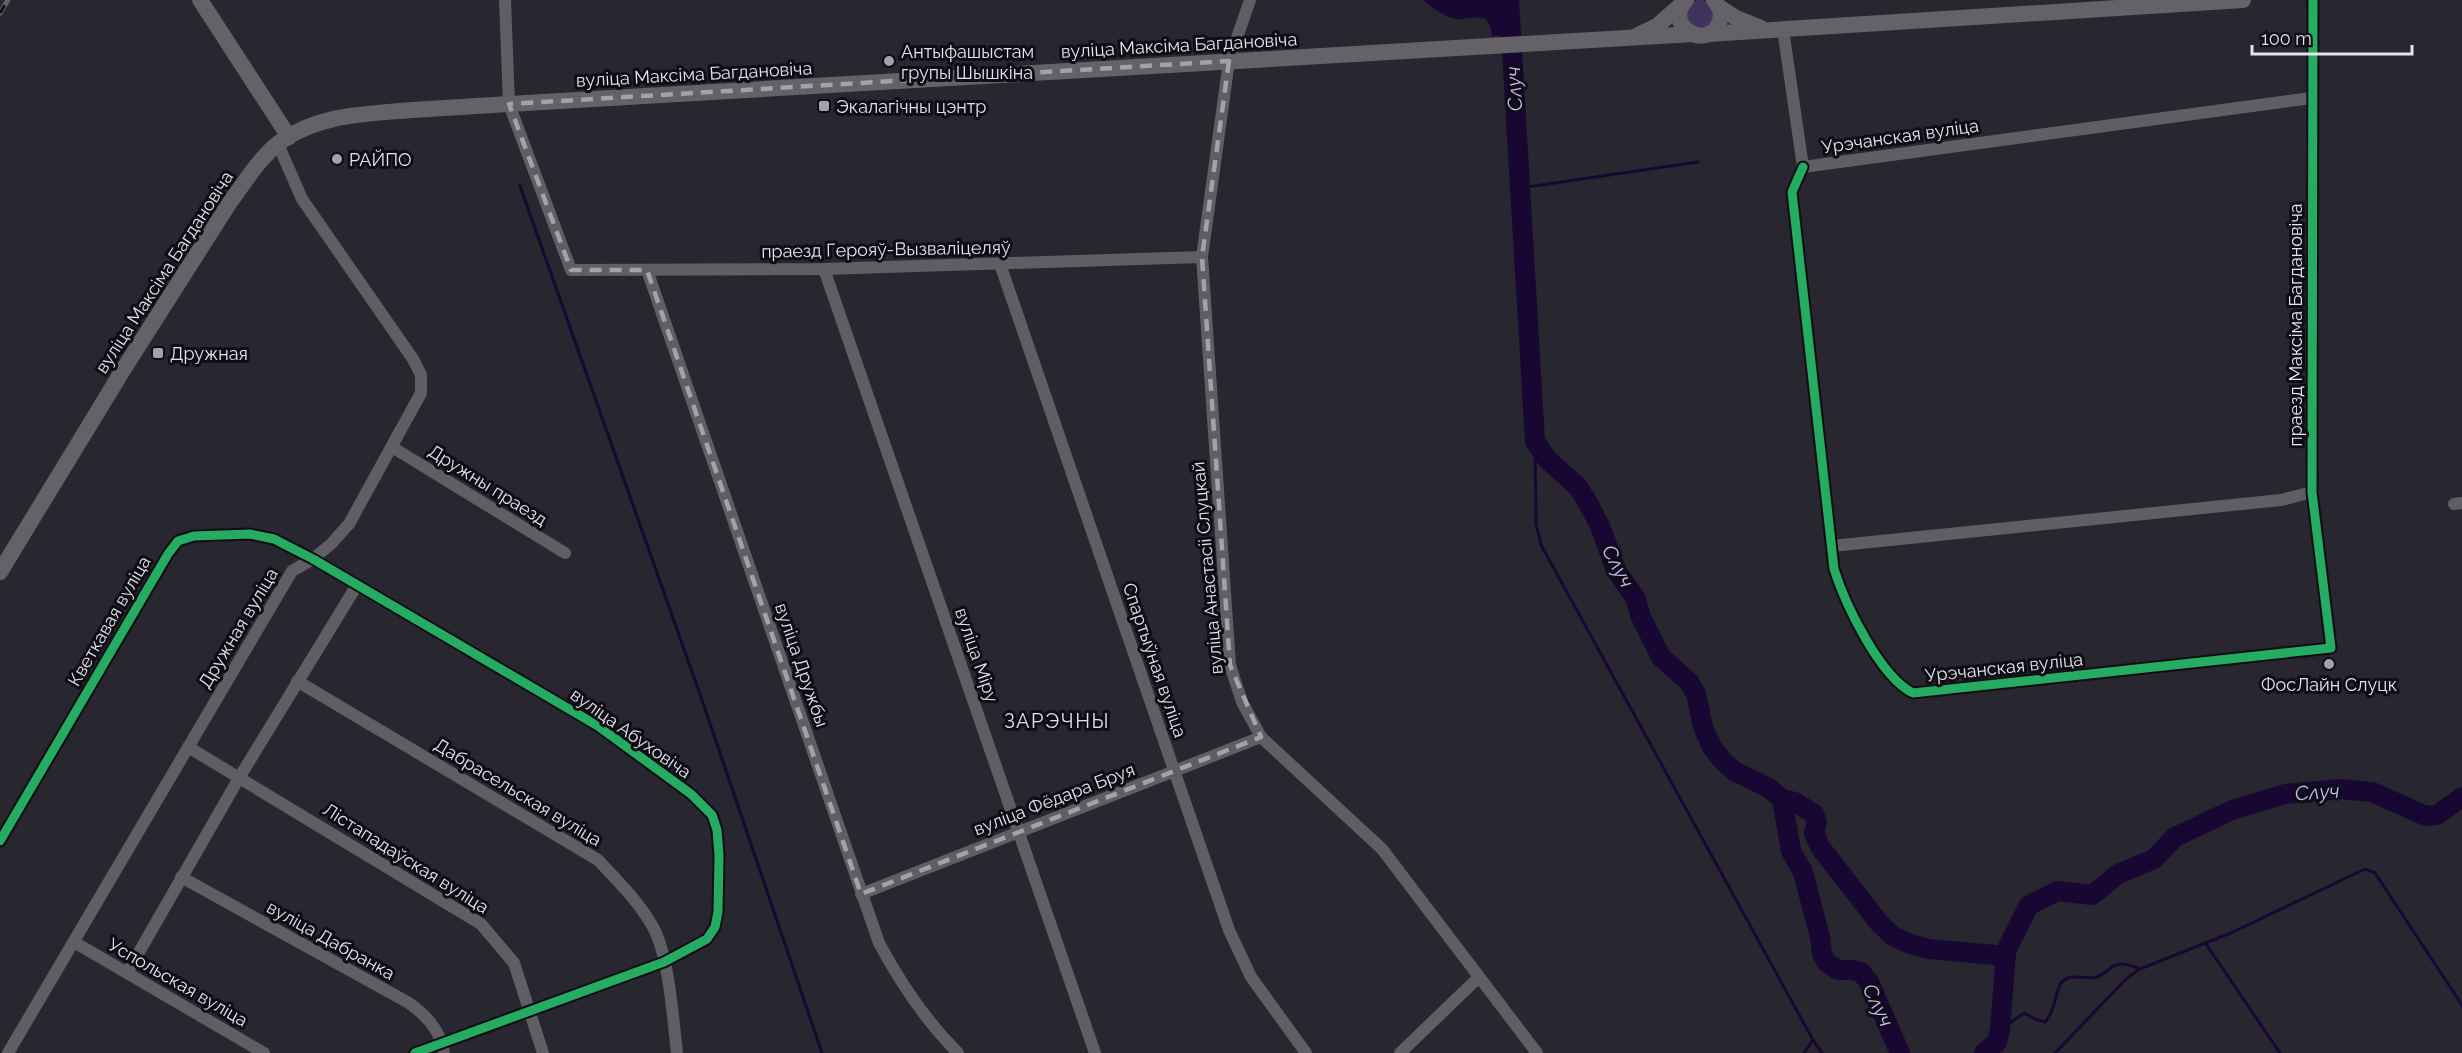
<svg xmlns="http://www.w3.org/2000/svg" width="2462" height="1053" font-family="Raleway,sans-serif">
	<rect width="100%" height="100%" fill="#28262e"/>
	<circle fill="#3f345e" cx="1700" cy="14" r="14"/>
	<path fill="#190733" d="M1423,0H1516V18L1521,35L1492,36L1490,26L1485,19C1475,16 1472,18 1462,19C1449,21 1432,7 1423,0Z"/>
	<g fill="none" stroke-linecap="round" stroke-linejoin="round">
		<g stroke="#190733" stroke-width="3">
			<path d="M520,186L702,700L822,1053"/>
			<path d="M1521,188L1698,162"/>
			<path d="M1535,441L1536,524L1541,545L1813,1040L1822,1053"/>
			<path d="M2206,944L2280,1053"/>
			<path d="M2000,1030L2024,1013L2035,1019L2045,1022C2057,1008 2055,991 2061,983C2070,972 2085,980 2097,977C2106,974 2111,964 2122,964C2128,964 2135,967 2140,969"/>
			<path d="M1804,1053L1813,1040"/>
			<path d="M2055,1053L2127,978L2140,969L2233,932L2365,869L2375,873L2462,1005"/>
		</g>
		<g stroke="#190733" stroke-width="20">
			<path d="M1509,0L1535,441L1547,459L1577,486L1587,501L1600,526L1616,570L1636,599L1640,615L1661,657L1689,682L1696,694L1703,727L1712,747L1722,760L1734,771L1769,788L1782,799L1791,851L1803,872L1820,937L1822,954L1827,963L1838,970H1852L1861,972L1869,982L1900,1053"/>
			<path d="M1782,799L1795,802L1814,814L1817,822L1814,833L1820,847L1880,924L1893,936L1910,944L1929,949L2006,956"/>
			<path d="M1984,1053L1997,1042L2000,1030L2006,951L2029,905L2058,891L2092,895L2118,874L2154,859L2175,837L2232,810L2285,794L2341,789L2372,792L2426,816L2437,815L2462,797"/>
		</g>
		<g stroke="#5f5f63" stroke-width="12">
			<path d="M505,0L509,104L571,270L824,269L1202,257"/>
			<path d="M1250,0L1229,61L1202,257L1230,665L1242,702L1261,737L1382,849L1537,1053"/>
			<path d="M1783,29L1803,167"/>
			<path d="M1803,167L1792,192L1834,569C1845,604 1880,677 1913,693L2331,648L2312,492L2313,0"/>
			<path d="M1803,167L2311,98"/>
			<path d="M1000,264L1229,930L1251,977L1306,1053"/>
			<path d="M824,269L1095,1053"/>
			<path d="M647,270L879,943C901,984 925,1020 958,1053"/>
			<path d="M392,447L565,553"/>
			<path d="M2454,504L2462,503"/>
			<path d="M1832,546L2281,500L2312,492"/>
			<path d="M297,681L598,860C617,880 639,902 653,927C669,956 673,1019 677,1053"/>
			<path d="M188,747L481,924L514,963L543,1053"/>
			<path d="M0,841L168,554L178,541L194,536L250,534L274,539L313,559L598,726L691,794L712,815L717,830L719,855L718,912L715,927L707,939L664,962L415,1053"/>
			<path d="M181,877L409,1003C426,1015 441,1031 444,1053"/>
			<path d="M861,894L1261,737"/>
			<path d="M74,942L264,1053"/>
			<path d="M127,973L239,778L357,585"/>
			<path d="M8,1053L292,571L313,559L331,544L349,524L421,393V375L413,359L302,199L278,144"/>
			<path d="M1400,1053L1479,977"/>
		</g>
		<g stroke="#646267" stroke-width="16">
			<path d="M200,0L289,137"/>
			<path d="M1686,0C1662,26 1708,52 1719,23C1723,14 1720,7 1714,0"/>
			<path d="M1719,7L1736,18L1761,28"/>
			<path d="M1708,34L2243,0"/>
			<path d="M1638,35L1657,26L1683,3"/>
			<path d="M0,572L123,370L230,202C245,182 260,157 280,142C319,114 366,114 412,110C444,108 477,106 509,104L1693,34"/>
		</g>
		<g stroke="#616065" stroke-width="5">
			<path id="rail" d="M0,13L8,0"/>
		</g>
		<use href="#rail" stroke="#0f0d14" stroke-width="3" stroke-dasharray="9" stroke-linecap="butt"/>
		<g stroke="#0f0d14" stroke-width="13">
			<g id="cycleway">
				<path d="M1803,167L1792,192L1834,569C1845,604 1880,677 1913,693L2331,648L2312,492L2313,0"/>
				<path d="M0,841L168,554L178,541L194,536L250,534L274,539L313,559L598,726L691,794L712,815L717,830L719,855L718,912L715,927L707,939L664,962L415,1053"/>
			</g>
		</g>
		<use href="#cycleway" stroke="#26ab63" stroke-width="9"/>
	</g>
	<path fill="none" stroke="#a3a1aa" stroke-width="4.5" stroke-dasharray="12 8" stroke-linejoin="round" d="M1229,61L1202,257L1230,665L1261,737L861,894L647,270H571L509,104Z"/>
	<g fill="#a3a1aa" stroke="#0f0d14" stroke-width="2">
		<circle cx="889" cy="61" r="6"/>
		<rect x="818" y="100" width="12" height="12" rx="3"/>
		<circle cx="337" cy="159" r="6"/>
		<rect x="152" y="347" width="12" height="12" rx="3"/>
		<circle cx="2329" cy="664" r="6"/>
	</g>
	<g text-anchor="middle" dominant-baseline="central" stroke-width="6" stroke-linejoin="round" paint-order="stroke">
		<g font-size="18" fill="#e5e3ed" stroke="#0f0d14">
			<text transform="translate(1179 45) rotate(-3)">вуліца Максіма Багдановіча</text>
			<text transform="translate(694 74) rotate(-3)">вуліца Максіма Багдановіча</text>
			<text transform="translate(1900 136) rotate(-8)">Урэчанская вуліца</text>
			<text transform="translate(886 249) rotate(-1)">праезд Герояў-Вызваліцеляў</text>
			<text transform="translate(164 272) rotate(-57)">вуліца Максіма Багдановіча</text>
			<text transform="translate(2295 325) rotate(-90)">праезд Максіма Багдановіча</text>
			<text transform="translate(488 485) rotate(32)">Дружны праезд</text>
			<text transform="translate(1207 568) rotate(-95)">вуліца Анастасіі Слуцкай</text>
			<text transform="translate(109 621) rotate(-60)">Кветкавая вуліца</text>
			<text transform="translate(238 628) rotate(-59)">Дружная вуліца</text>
			<text transform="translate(977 655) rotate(71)">вуліца Міру</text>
			<text transform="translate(1155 660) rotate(71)">Спартыўная вуліца</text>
			<text transform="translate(802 665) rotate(71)">вуліца Дружбы</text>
			<text transform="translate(2004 667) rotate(-6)">Урэчанская вуліца</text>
			<text transform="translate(631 733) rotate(35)">вуліца Абуховіча</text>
			<text transform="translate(518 792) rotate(31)">Дабрасельская вуліца</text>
			<text transform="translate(1054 799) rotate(-21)">вуліца Фёдара Бруя</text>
			<text transform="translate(406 858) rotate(32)">Лістападаўская вуліца</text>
			<text transform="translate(331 940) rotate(29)">вуліца Дабранка</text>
			<text transform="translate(178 982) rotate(30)">Успольская вуліца</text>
		</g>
		<g font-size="18" fill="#e5e3ed" stroke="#0f0d14" text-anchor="start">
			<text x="901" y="51">Антыфашыстам<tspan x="901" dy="21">групы Шышкіна</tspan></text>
			<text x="836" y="106">Экалагічны цэнтр</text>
			<text x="349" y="159">РАЙПО</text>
			<text x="170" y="353">Дружная</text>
			<text x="2329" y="684" text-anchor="middle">ФосЛайн Слуцк</text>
		</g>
		<g font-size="20" font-style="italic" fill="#c9bafd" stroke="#0f0d14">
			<text transform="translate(1514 89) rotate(-93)">Случ</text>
			<text transform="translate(1618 566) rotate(62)">Случ</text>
			<text transform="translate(2317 792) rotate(-4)">Случ</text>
			<text transform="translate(1878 1005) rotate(64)">Случ</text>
		</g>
		<g font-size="20" letter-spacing="1.5" fill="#e1ddf1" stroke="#0f0d14">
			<text x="1057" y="721">ЗАРЭЧНЫ</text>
		</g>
	</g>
	<path d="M2252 45v9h160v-9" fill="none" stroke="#e5e3ed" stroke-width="3"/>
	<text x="2261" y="45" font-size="18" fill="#e5e3ed" stroke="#0f0d14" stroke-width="4.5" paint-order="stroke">100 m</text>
</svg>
